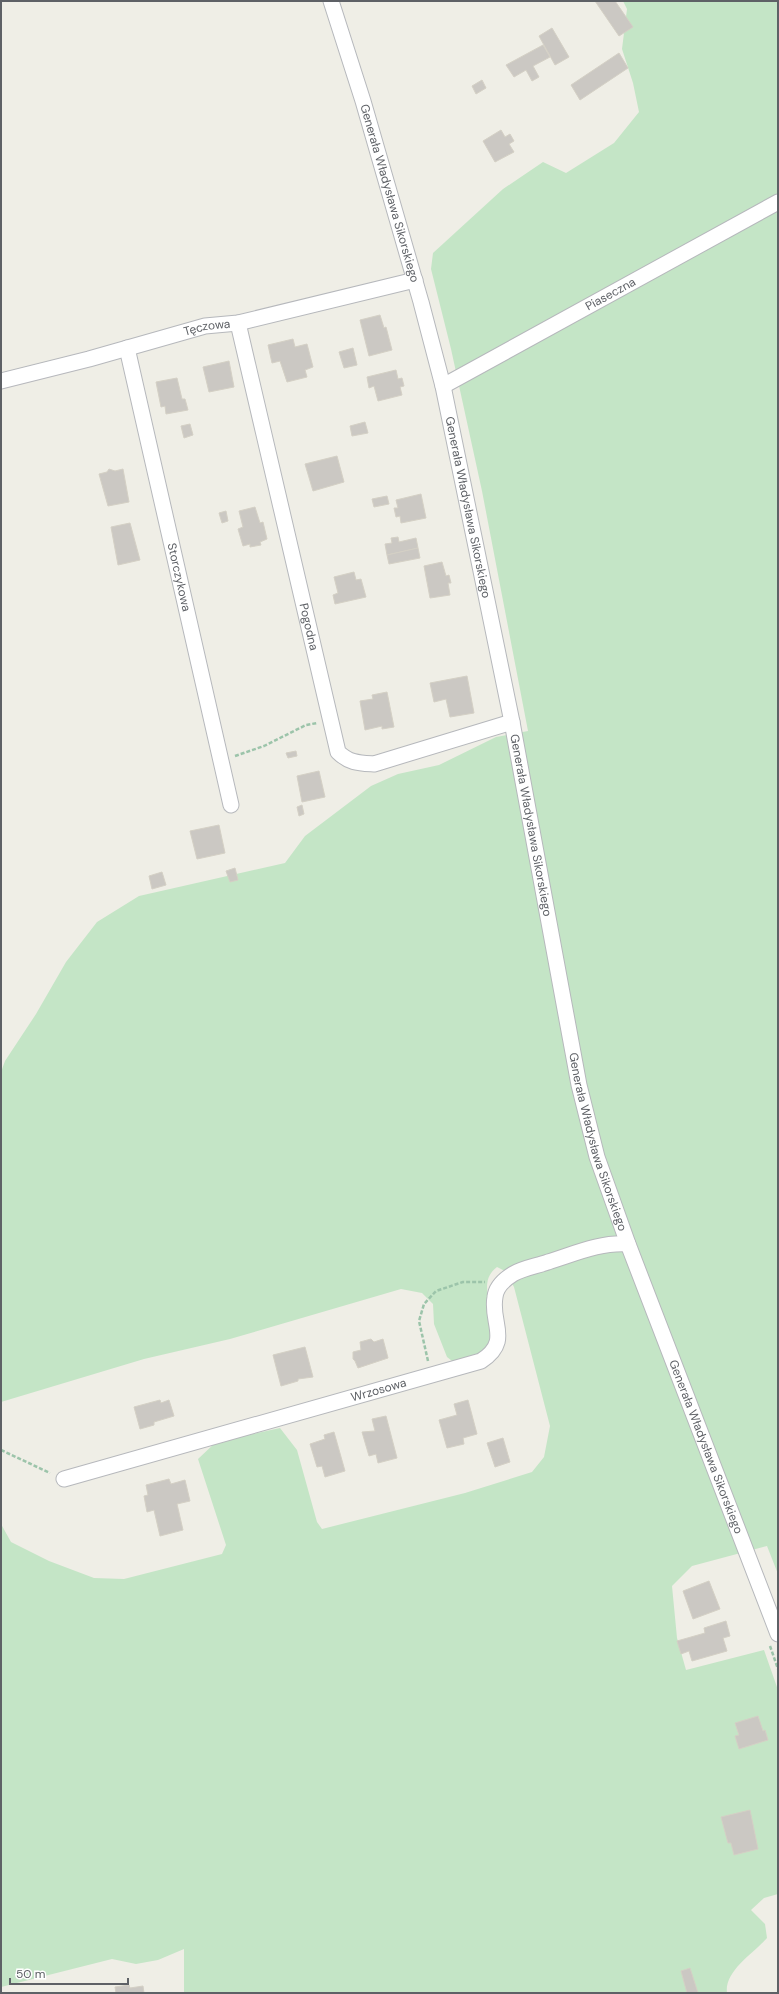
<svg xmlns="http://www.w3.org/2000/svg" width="779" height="1994" font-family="'DM Sans',sans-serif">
	<rect width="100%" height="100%" fill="#efeee6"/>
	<path fill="#c4e5c6" d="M623,1H778V1574L767,1546L692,1566L672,1586L677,1638L686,1670L764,1650L778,1690V1894L764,1898L751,1910L765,1924L767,1938C754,1953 724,1971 727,1993H184V1949L158,1960L136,1964L112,1959L1,1987V1524L11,1542L49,1561L94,1578L124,1579L222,1554L226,1545L198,1459L216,1442L280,1428L297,1450L317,1522L322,1529L465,1493L532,1472L544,1457L550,1426L514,1287L505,1271L497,1267C469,1287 512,1331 485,1351C477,1357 465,1360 456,1364L447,1357L434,1324L433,1304L422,1293L401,1289L230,1339L144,1359L1,1402V1072L5,1061L36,1014L66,962L97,922L139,896L285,863L305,836L371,786L398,774L439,765L496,737L528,731L482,491L451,349L431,269L433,253L503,189L543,162L566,173L614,143L639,112L633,83L622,49L627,9Z"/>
	<g fill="#cbc8c3" stroke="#d4d0c5">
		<path d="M595,1H615L633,27L619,36Z"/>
		<path d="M552,28L569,57L555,65L539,36Z"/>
		<path d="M543,45L550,57L533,66L539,77L532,81L526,70L514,77L506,65Z"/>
		<path d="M619,53L628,68L580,100L571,85Z"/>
		<path d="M482,80L486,88L476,94L472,86Z"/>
		<path d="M501,130L505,137L510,134L514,141L509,144L514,152L495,162L483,141Z"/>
		<path d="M380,315L384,328L386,327L392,350L369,356L360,320Z"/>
		<path d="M293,339L295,347L307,344L313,367L305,370L307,377L287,382L280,361L272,363L268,345Z"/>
		<path d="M353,348L357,365L344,368L339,352Z"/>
		<path d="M229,361L234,387L209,392L203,367Z"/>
		<path d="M396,370L398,379L402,378L404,386L400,387L402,395L378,401L374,386L369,388L367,377Z"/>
		<path d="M177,378L182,399H185L188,410L166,414L165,406L161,407L156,382Z"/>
		<path d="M365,422L368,433L352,436L350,426Z"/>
		<path d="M190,424L193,435L184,438L181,426Z"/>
		<path d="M337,456L344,482L313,491L305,464Z"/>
		<path d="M109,469L115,471L123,469L129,502L108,506L99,474L107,472Z"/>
		<path d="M421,494L426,518L401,523L400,516L396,517L394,508H398L396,500Z"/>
		<path d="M387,496L389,504L374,507L372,499Z"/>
		<path d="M255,507L260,523L263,522L267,539L260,542L261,545L250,547V544L243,546L238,529L243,527L239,511Z"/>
		<path d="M226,511L228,521L222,523L219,513Z"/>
		<path d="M130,523L140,560L118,565L111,527Z"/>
		<path d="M398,537L399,542L416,538L418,548L387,555L385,544L392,543L391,538Z"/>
		<path d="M418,548L420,558L389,564L387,555Z"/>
		<path d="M442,562L446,576L449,575L451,583H448L450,595L430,598L424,566Z"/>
		<path d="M354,572L356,580L361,579L366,597L335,604L333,595L338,593L334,577Z"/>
		<path d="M467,676L474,713L450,717L446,699L434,702L430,683Z"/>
		<path d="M387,692L394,727L382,729V726L365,730L360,701L373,699L372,695Z"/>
		<path d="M296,751L297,756L288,758L286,753Z"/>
		<path d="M319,771L325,797L302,802L297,776Z"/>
		<path d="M302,805L304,814L299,816L297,807Z"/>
		<path d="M219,825L225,853L197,859L190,831Z"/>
		<path d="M235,868L238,880L230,882L226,871Z"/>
		<path d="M162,872L166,885L152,889L149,876Z"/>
		<path d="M371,1339L374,1342L383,1339L388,1358L358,1368L355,1361L353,1359V1352L361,1350L360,1342Z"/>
		<path d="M305,1347L313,1377L298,1379V1381L281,1386L273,1355Z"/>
		<path d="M160,1400L161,1403L169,1400L174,1416L154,1422V1425L140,1429L134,1407Z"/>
		<path d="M468,1400L477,1434L463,1438L464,1444L447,1448L439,1420L457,1415L454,1404Z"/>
		<path d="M386,1416L397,1458L378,1463L376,1454L369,1456L362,1432L375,1431L372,1419Z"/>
		<path d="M334,1432L345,1471L325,1477L322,1466L317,1467L310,1444L325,1439L324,1435Z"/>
		<path d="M503,1438L510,1462L495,1467L487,1443Z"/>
		<path d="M169,1479L171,1484L185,1480L190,1501L177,1504L183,1530L160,1536L154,1510L147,1512L144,1496L148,1495L146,1485Z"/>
		<path d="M709,1581L720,1609L693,1619L683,1591Z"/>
		<path d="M726,1621L730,1636L723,1638L727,1651L692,1661L689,1651L681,1654L677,1641L705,1633L704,1628Z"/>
		<path d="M758,1716L763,1731L765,1730L768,1740L739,1749L735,1736L739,1735L735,1723Z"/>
		<path d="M750,1810L758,1849L734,1855L731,1843H728L721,1817Z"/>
		<path d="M690,1968L698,1993H687L681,1971Z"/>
		<path d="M129,1985L130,1988L143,1986L144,1993H116L115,1987Z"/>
	</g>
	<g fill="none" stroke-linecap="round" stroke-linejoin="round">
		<g stroke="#b6b8bc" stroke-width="17">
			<g id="minor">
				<path id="s1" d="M331,1L363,101L421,302L443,386L512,722L579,1085L597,1157L628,1244L778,1634"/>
				<path id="s2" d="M238,323L338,752C349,763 359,763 374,764L512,722"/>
				<path id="s3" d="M127,348L231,805"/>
				<path id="s4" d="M1,381L89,359L205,326L238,323L415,280"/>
				<path id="s5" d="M443,386L778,202"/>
				<path id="s6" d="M64,1479L481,1361C512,1341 490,1323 495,1297C496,1287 505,1279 513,1274C523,1268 537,1266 548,1262C574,1254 600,1242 628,1244"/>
			</g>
		</g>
		<g stroke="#9cc4aa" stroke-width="2.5" stroke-dasharray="4 2" stroke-linecap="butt">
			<path d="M235,756L264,746L306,725L317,723"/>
			<path d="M428,1361L419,1321L424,1304L436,1291L463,1282H485"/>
			<path d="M1,1450L50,1473"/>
			<path d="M770,1646L778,1669"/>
		</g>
		<use href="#minor" stroke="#fff" stroke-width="15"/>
	</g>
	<g text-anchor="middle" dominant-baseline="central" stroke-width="3" stroke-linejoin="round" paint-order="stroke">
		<g font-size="12" fill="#5e6166" stroke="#fff">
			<text stroke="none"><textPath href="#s1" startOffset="201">Generała Władysława Sikorskiego</textPath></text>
			<text stroke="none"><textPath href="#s5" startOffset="191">Piaseczna</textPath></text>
			<text stroke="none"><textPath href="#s4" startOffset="213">Tęczowa</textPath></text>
			<text stroke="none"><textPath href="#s1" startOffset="525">Generała Władysława Sikorskiego</textPath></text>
			<text stroke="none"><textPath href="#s3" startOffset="235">Storczykowa</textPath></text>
			<text stroke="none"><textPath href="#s2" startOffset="312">Pogodna</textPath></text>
			<text stroke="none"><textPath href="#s1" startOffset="849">Generała Władysława Sikorskiego</textPath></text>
			<text stroke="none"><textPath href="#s1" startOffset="1173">Generała Władysława Sikorskiego</textPath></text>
			<text stroke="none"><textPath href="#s6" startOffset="327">Wrzosowa</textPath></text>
			<text stroke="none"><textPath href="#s1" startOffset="1497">Generała Władysława Sikorskiego</textPath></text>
		</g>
	</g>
	<rect width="779" height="1994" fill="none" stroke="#5e6166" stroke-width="4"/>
	<path d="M10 1978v6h118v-6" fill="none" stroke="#5e6166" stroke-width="2"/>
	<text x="16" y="1978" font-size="12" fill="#5e6166" stroke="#ffffff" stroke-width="3" paint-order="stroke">50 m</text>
</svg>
